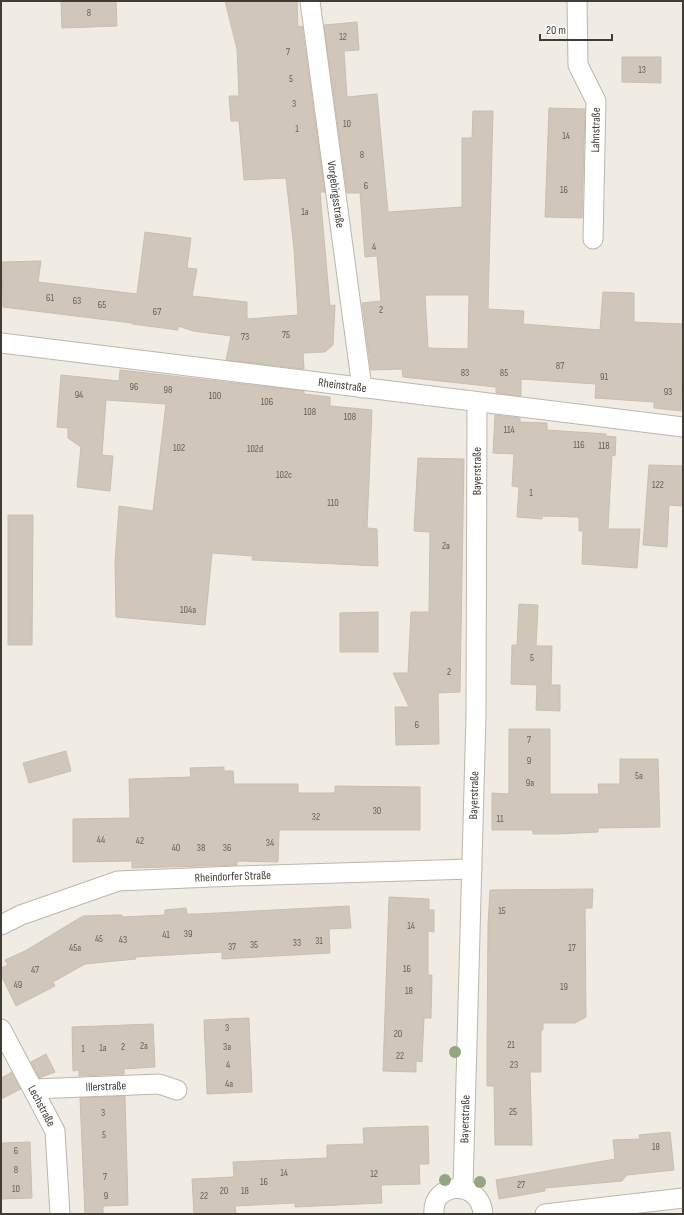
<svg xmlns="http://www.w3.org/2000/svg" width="684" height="1215" font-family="'Sofia Sans Condensed',sans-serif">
	<rect width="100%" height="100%" fill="#f0ece3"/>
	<g fill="#d0c7ba" stroke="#cabfae" fill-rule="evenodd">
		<path d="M61,1H116L117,26L62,28Z"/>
		<path d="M225,1H297L298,27L302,26L325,192H320L330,306L335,305L333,345L325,352L303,353L304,369L226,360L231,336L193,331L178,326V330L132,324V323L3,307L2,262L41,261L38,282L137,294L145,232L191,238L187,268L197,269L192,296L247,302V319L298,315L294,249L286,178L244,180L239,121H231L229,96H239L237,49Z"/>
		<path d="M357,22L359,50L344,51L347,97L377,94L388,212L462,207V138H472L473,111H493L488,309L524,311L523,324L600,330L603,292L634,293V322L683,324L681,411L654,408V402L595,398L596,384L521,379V396L496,393V387L403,377L402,369L371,370L362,303L381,301L377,256L365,257L360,193H347L324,25ZM425,295H469L468,349L428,348Z"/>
		<path d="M622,57H661V83L622,82Z"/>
		<path d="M549,108L585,109L582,218L545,217Z"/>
		<path d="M120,370L304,391V394L330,397V406L372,410L367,528L377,529L378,566L252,560L253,556L212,553L205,625L116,617L115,562L119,506L153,511L166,404L106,400L102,455L113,456L110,491L77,487L81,447L68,438V428L57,427L61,375L119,381Z"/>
		<path d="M495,415L520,418V422L547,423V430L606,434V436L616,437L615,456L612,455L608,529H640L637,568L582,564L583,531H579V517L542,516V519L517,517L519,487L512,486L514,454L493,453Z"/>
		<path d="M418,458L464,459L460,692L438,693L439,744L396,745L395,707H409L393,673H408L411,612H429L430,532L414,531Z"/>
		<path d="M649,465L683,466V506L669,505L667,547L643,545Z"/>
		<path d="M8,515H33L32,645H8Z"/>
		<path d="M519,604L538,605L536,646H552L551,685H560V711L536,710L537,685L511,684L512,645H517Z"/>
		<path d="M378,612V652H340V613Z"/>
		<path d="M509,729H550V794H599L598,784H620V759H658L660,827L598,828V832L556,834H533V830H492V793L509,794Z"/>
		<path d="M66,751L71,771L29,783L23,763Z"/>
		<path d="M224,767V771H233L234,784H298V793H335V786L420,787V830H279L278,862L237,861V865L132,868V861L73,862V819L130,818L129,779L191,777L190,768Z"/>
		<path d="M593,889L592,908H585L586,1017L575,1023H543V1030H541V1072H530L532,1145H495L494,1086H487V1054L488,925L490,890Z"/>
		<path d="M389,897L429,899V910H434V932L428,931V975H432L431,1018H424L422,1062L416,1061V1072L383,1071Z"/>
		<path d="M349,906L351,928L329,929L330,953L222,959V952L135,957L136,959L85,964L53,982L55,986L16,1006L1,975V968L8,965L5,960L25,951L83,916L122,915V917L165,915V910L186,908L187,914H198Z"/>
		<path d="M249,1018L252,1092L207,1094L204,1020Z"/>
		<path d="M153,1024L155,1067L124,1069V1074L79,1076V1070L73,1071L72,1027Z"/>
		<path d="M46,1054L55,1072L39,1078L31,1062Z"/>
		<path d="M12,1072L21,1089L1,1099V1078Z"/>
		<path d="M125,1096L128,1205L103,1206V1214H85L80,1098Z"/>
		<path d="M428,1126L429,1164H419L420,1184L381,1185L382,1203L295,1207V1203L235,1206L236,1214H194L192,1179L234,1177L233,1162L327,1158V1145L364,1144L363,1128Z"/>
		<path d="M670,1132L674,1170L627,1175L622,1181L545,1188V1191L499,1199L496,1180L615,1159L613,1140L640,1139L639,1135Z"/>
		<path d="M30,1142L32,1198L1,1199V1143Z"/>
	</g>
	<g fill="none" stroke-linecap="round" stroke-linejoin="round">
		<g stroke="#bdb6aa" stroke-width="21">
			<g id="minor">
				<path id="s1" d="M310,1L362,388"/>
				<path d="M577,1L578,65L596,101L593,239"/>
				<path id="s2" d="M1,343L683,427"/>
				<path id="s3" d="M1,925L21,915L118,881L236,876L472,869"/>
				<path id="s4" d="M1,1029L55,1131L60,1214"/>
				<path id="s5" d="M34,1089L159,1084L177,1090"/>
				<path id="s6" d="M463,1188L476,715L477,403"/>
				<path d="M434,1214C431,1182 480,1178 483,1214"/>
				<path d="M545,1214L683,1198"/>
			</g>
		</g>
		<use href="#minor" stroke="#fff" stroke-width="19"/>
	</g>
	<g fill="#93a67f">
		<circle cx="455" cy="1052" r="6"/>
		<circle cx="445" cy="1180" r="6"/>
		<circle cx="480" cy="1182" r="6"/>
	</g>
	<g text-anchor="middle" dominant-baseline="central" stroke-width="4" stroke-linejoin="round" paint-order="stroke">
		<g font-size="10" fill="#655f56">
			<text x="89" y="13">8</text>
			<text x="343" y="37">12</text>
			<text x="288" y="52">7</text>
			<text x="642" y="70">13</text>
			<text x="291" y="79">5</text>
			<text x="294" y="104">3</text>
			<text x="347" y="124">10</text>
			<text x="297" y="129">1</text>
			<text x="566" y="136">14</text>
			<text x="362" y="155">8</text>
			<text x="366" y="186">6</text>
			<text x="564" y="190">16</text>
			<text x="305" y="212">1a</text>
			<text x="374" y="247">4</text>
			<text x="50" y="298">61</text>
			<text x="77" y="301">63</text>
			<text x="102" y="305">65</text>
			<text x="381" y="310">2</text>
			<text x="157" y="312">67</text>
			<text x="286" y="335">75</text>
			<text x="245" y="337">73</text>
			<text x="560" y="366">87</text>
			<text x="465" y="373">83</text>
			<text x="504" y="373">85</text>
			<text x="604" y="377">91</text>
			<text x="134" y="387">96</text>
			<text x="168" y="390">98</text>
			<text x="668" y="392">93</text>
			<text x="79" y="395">94</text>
			<text x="215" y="396">100</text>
			<text x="267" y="402">106</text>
			<text x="310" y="412">108</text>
			<text x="350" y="417">108</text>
			<text x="509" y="430">114</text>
			<text x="579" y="445">116</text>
			<text x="604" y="446">118</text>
			<text x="179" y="448">102</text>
			<text x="255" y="449">102d</text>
			<text x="284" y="475">102c</text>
			<text x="658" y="485">122</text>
			<text x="531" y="493">1</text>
			<text x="333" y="503">110</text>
			<text x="446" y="546">2a</text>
			<text x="188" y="610">104a</text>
			<text x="532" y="658">5</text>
			<text x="449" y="672">2</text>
			<text x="417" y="725">6</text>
			<text x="529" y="740">7</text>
			<text x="529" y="761">9</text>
			<text x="639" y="776">5a</text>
			<text x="530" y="783">9a</text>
			<text x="377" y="811">30</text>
			<text x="316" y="817">32</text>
			<text x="500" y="819">11</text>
			<text x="101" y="840">44</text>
			<text x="140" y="841">42</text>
			<text x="270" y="843">34</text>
			<text x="176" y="848">40</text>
			<text x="201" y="848">38</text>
			<text x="227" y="848">36</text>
			<text x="502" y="911">15</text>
			<text x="411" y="926">14</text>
			<text x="188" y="934">39</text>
			<text x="166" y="935">41</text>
			<text x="99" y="939">45</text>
			<text x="123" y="940">43</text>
			<text x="319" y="941">31</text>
			<text x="297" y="943">33</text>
			<text x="254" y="945">35</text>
			<text x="232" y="947">37</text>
			<text x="75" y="948">45a</text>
			<text x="572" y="948">17</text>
			<text x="407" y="969">16</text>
			<text x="35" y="970">47</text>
			<text x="18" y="985">49</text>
			<text x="564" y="987">19</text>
			<text x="409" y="991">18</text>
			<text x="227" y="1028">3</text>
			<text x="398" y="1034">20</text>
			<text x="511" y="1045">21</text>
			<text x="144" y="1046">2a</text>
			<text x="123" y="1047">2</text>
			<text x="227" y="1047">3a</text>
			<text x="103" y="1048">1a</text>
			<text x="83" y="1049">1</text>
			<text x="400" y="1056">22</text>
			<text x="228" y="1065">4</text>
			<text x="514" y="1065">23</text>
			<text x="229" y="1084">4a</text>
			<text x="513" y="1112">25</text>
			<text x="103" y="1113">3</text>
			<text x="104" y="1135">5</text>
			<text x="656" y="1147">18</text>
			<text x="16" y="1151">6</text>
			<text x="16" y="1170">8</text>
			<text x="284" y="1173">14</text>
			<text x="374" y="1174">12</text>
			<text x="105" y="1177">7</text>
			<text x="264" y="1182">16</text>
			<text x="521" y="1185">27</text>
			<text x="16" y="1189">10</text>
			<text x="224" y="1191">20</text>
			<text x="245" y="1191">18</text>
			<text x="106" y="1196">9</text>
			<text x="204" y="1196">22</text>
		</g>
		<g font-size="12" fill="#413c34" stroke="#fff">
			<text transform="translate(596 130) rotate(-89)">Lahnstraße</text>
			<text stroke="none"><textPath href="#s1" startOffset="195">Vorgebirgsstraße</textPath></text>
			<text stroke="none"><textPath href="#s2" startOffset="344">Rheinstraße</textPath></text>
			<text stroke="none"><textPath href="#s6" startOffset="717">Bayerstraße</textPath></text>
			<text stroke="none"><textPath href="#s6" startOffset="393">Bayerstraße</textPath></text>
			<text stroke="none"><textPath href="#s3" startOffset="240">Rheindorfer Straße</textPath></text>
			<text stroke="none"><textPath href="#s5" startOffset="72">Illerstraße</textPath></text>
			<text stroke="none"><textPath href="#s4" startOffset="87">Lechstraße</textPath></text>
			<text stroke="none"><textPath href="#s6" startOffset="69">Bayerstraße</textPath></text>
		</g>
	</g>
	<rect width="684" height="1215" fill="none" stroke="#413c34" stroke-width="4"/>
	<path d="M540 34v6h72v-6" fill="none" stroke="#413c34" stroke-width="2"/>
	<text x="546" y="34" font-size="12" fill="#413c34" stroke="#ffffff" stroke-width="3" paint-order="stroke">20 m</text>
</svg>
